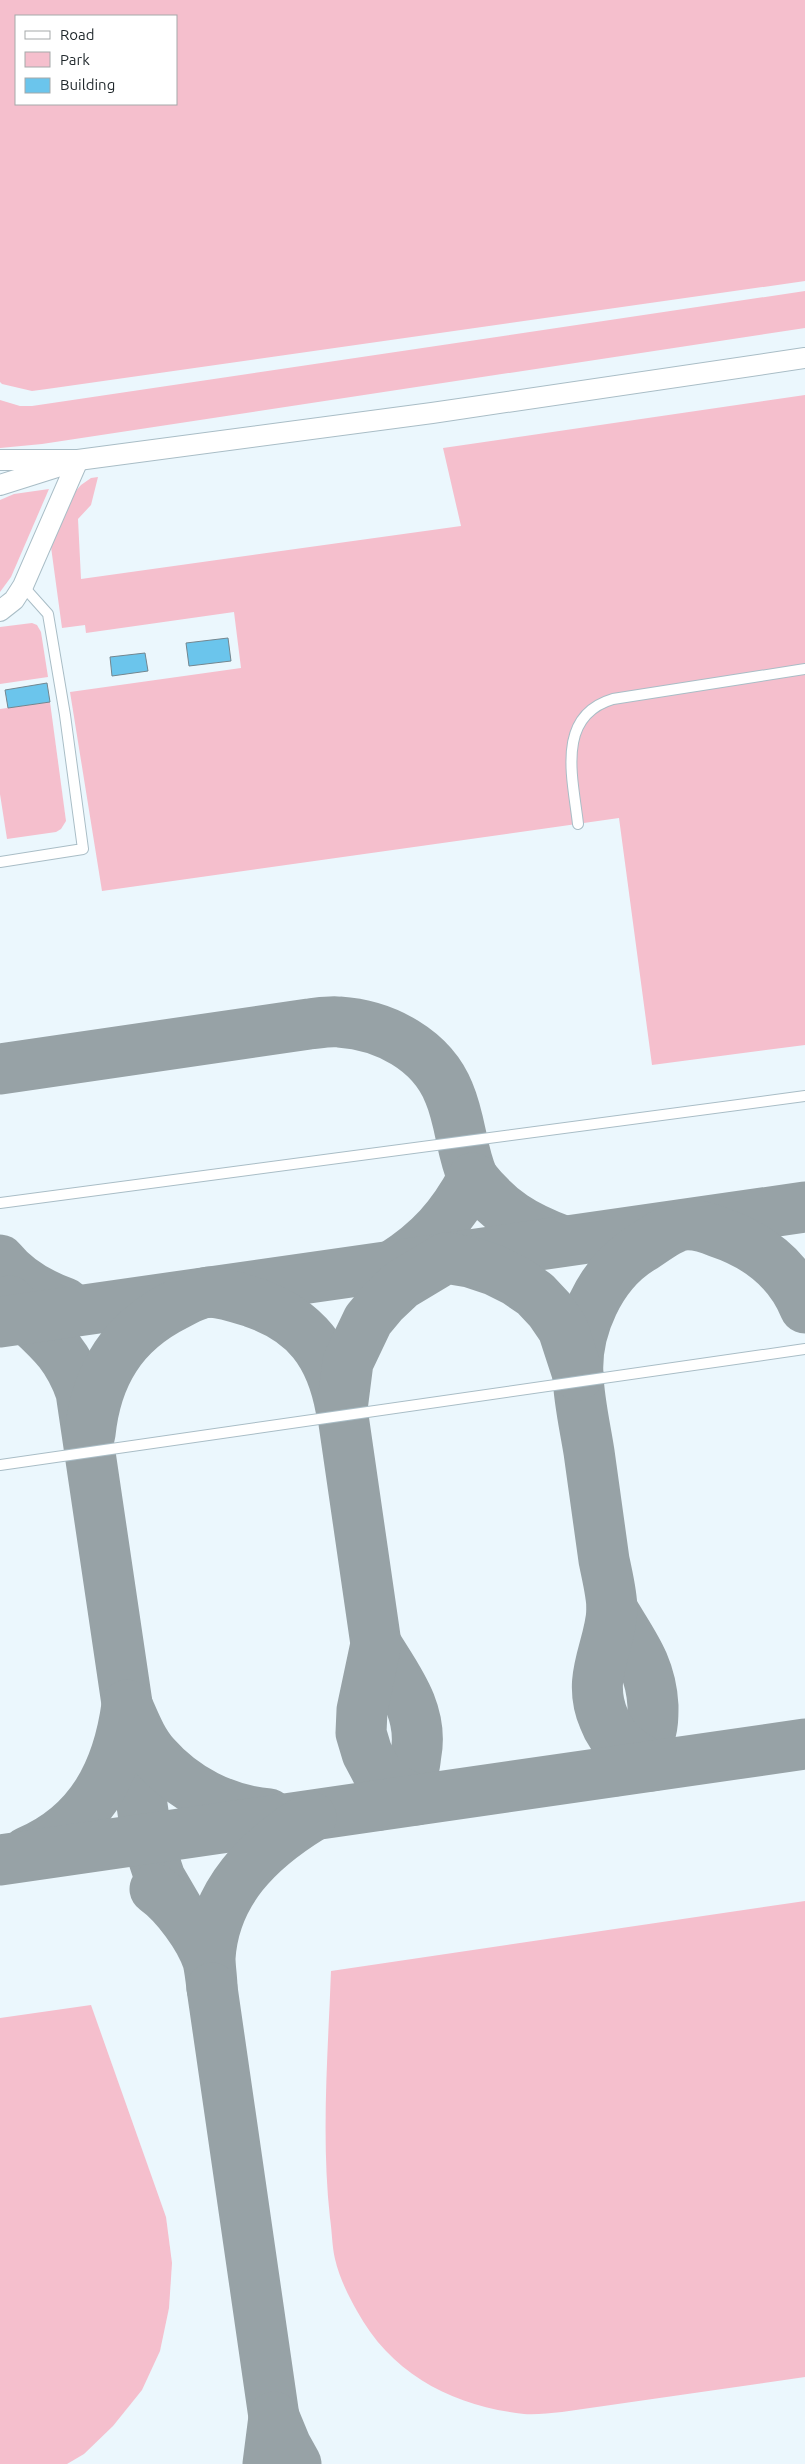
<svg xmlns="http://www.w3.org/2000/svg" width="805" height="2464" font-family="Ubuntu,sans-serif">
	<rect width="100%" height="100%" fill="#ebf7fd"/>
	<g fill="#f5bfcd" fill-rule="evenodd">
		<path d="M0,0H805V281L47,389L32,391L2,384L0,382ZM16,16H176V104H16Z"/>
		<path d="M805,291V328L42,444L0,448V400L20,406H32Z"/>
		<path d="M805,395V1045L652,1065L619,818L102,891L70,692L241,668L234,612L86,633L85,625L62,628L51,547L74,493L81,485L91,478L98,477L91,505L78,519L81,579L461,526L443,448Z"/>
		<path d="M49,489L11,577L0,592V500L14,494Z"/>
		<path d="M32,623L37,625L41,632L48,677L0,684V627Z"/>
		<path d="M50,702L66,821L61,829L56,832L7,839L0,794V709Z"/>
		<path d="M805,1901V2377L562,2412C549,2413 536,2415 524,2414C453,2406 392,2375 357,2311C348,2295 339,2277 335,2259C332,2246 332,2231 330,2218C321,2136 328,2053 331,1971Z"/>
		<path d="M91,2005L166,2217L172,2263L169,2308L160,2351L142,2390L113,2426L84,2454L67,2464H0V2018Z"/>
	</g>
	<g fill="none" stroke-linecap="round" stroke-linejoin="round">
		<g stroke="#97a2a6" stroke-width="51">
			<path d="M0,1069L309,1024C319,1023 329,1021 339,1022C385,1025 432,1050 449,1093C461,1121 461,1151 473,1178"/>
			<path d="M0,1260C17,1281 40,1294 65,1303"/>
			<path d="M392,1266C430,1242 452,1217 473,1178C500,1212 523,1226 563,1241"/>
			<path d="M9,1301C41,1334 65,1346 81,1392L147,1839L160,1878L181,1914"/>
			<path d="M0,1322L805,1207"/>
			<path d="M90,1434C96,1375 122,1332 176,1305C185,1300 200,1292 211,1292C225,1293 239,1298 252,1302C306,1320 331,1354 341,1409"/>
			<path d="M612,1609C632,1643 651,1665 653,1706C653,1715 653,1728 649,1736C643,1751 627,1762 615,1771"/>
			<path d="M376,1644C396,1677 424,1711 416,1754C415,1760 415,1768 412,1773C404,1786 392,1796 379,1805"/>
			<path d="M652,1766C631,1755 613,1743 604,1719C586,1677 610,1649 612,1610C612,1594 607,1575 604,1560C599,1524 594,1488 589,1452C585,1427 579,1401 578,1376C575,1329 600,1274 640,1249C650,1243 673,1225 684,1225C695,1224 708,1228 718,1232C757,1245 789,1269 805,1308"/>
			<path d="M416,1800L395,1790L377,1772L367,1753L361,1733L362,1710L376,1644L342,1409L348,1362L368,1320L383,1302L401,1285L446,1258L470,1262L494,1270L516,1281L535,1294L550,1310L563,1329L578,1375"/>
			<path d="M27,1852C91,1825 118,1771 127,1705C135,1723 142,1742 155,1756C184,1789 225,1810 269,1814"/>
			<path d="M0,1860L805,1744"/>
			<path d="M155,1889C176,1904 200,1937 208,1961C210,1970 211,1979 212,1988C212,1978 210,1968 210,1958C214,1892 259,1849 311,1817"/>
			<path d="M212,1988L274,2417"/>
			<path d="M268,2464L274,2417L286,2446L296,2464"/>
		</g>
	</g>
	<g fill="#6bc5ec" stroke="#73868f">
		<path d="M228,638L231,661L189,666L186,643Z"/>
		<path d="M145,653L148,671L112,676L110,657Z"/>
		<path d="M47,683L50,702L8,708L5,690Z"/>
	</g>
	<g fill="none" stroke-linecap="round" stroke-linejoin="round">
		<g stroke="#a9bdc6" stroke-width="12">
			<g id="service">
				<path d="M578,824C573,779 555,716 613,699L805,669"/>
				<path d="M0,862L83,849L65,715L48,614L23,586"/>
				<path d="M0,1203L805,1096"/>
				<path d="M0,1465L805,1349"/>
			</g>
		</g>
		<g stroke="#a9bdc6" stroke-width="22">
			<g id="minor">
				<path d="M0,460H78L432,413L805,358"/>
				<path d="M0,485L57,467"/>
				<path d="M0,611L14,600L23,586L78,460"/>
			</g>
		</g>
		<use href="#service" stroke="#fff" stroke-width="10"/>
		<use href="#minor" stroke="#fff" stroke-width="20"/>
	</g>
	<rect x="15" y="15" width="162" height="90" fill="#ffffff" stroke="#a5a9aa"/>
	<rect x="25" y="31" width="25" height="8" fill="#ffffff" stroke="#a5a9aa"/>
	<text x="60" y="40" font-size="15" fill="#1f272b">Road</text>
	<rect x="25" y="52" width="25" height="15" fill="#f5bfcd" stroke="#a5a9aa"/>
	<text x="60" y="65" font-size="15" fill="#1f272b">Park</text>
	<rect x="25" y="78" width="25" height="15" fill="#6bc5ec" stroke="#a5a9aa"/>
	<text x="60" y="90" font-size="15" fill="#1f272b">Building</text>
</svg>
